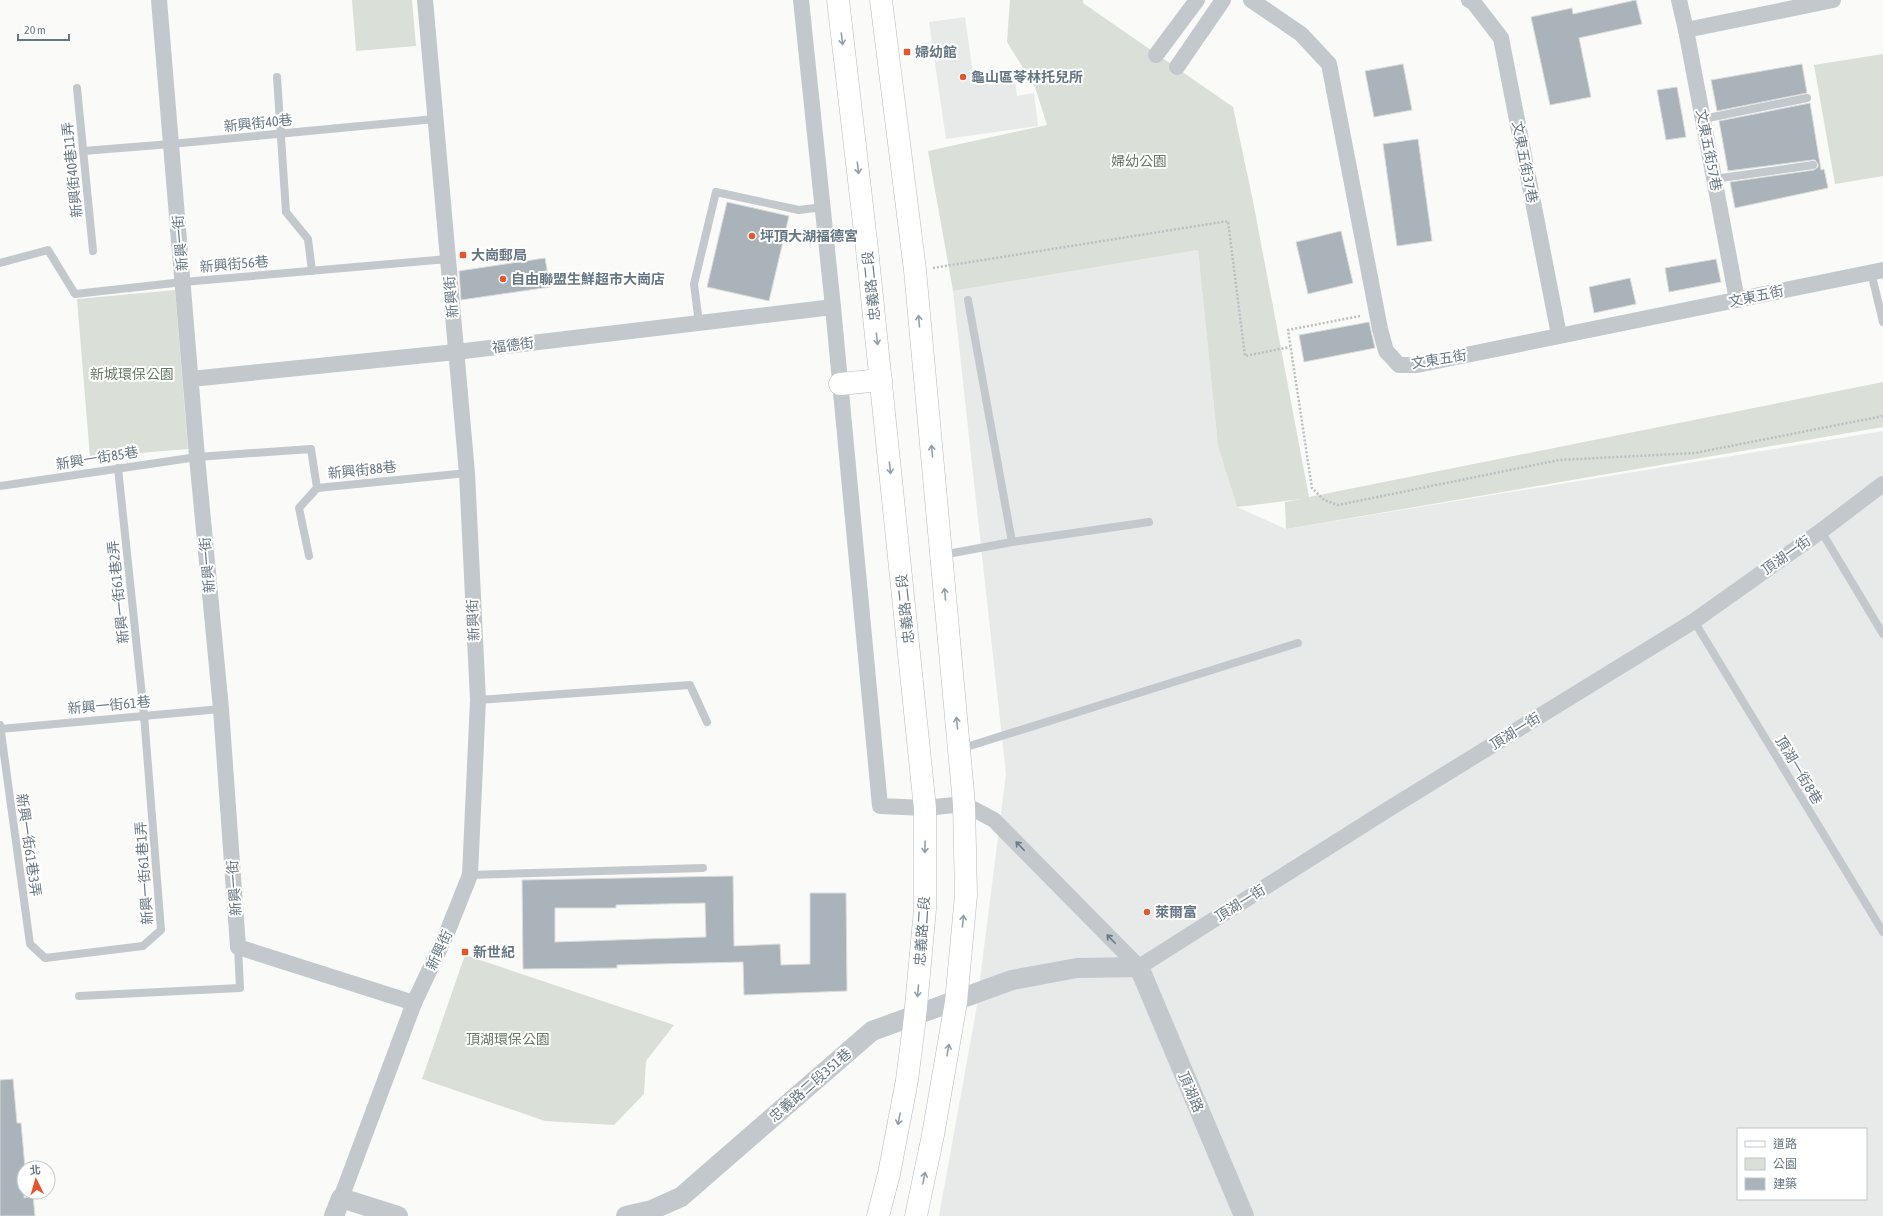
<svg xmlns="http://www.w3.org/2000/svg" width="1883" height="1216" font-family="'Asap Condensed','Noto Sans TC',sans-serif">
	<rect width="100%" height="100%" fill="#fafaf8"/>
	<g fill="#e8e9e9" fill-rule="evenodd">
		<path d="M965,17L973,73L987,71L989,85L1015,81L1017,96L1034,93L1038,126L946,139L929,22Z"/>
		<path d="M1198,250L1218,446L1237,507L1286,529L1883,431V1216H939L976,1011L1006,774L953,291ZM1738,1129H1866V1199H1738Z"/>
	</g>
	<g fill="#dadfd7">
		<path d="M352,0H412L416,46L356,51Z"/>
		<path d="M1010,0H1083V3L1233,107L1253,201L1309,497L1883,382V427L1286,529L1285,502L1301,499L1237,507L1218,446L1198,250L953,291L928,151L1047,125L1035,87L1007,42Z"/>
		<path d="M1883,54V176L1835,184L1814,65Z"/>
		<path d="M175,290L188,449L90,457L77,299Z"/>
		<path d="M465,955L674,1025L646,1061L644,1094L614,1125L545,1121L422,1079Z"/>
	</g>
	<g fill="#aab3b9" stroke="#dcdcda" fill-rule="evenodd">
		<path d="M1636,0L1642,24L1579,38L1591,97L1550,105L1531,17L1572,8L1573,14Z"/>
		<path d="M1403,64L1412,110L1374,117L1365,71Z"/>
		<path d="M1802,64L1807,93L1717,111L1711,80Z"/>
		<path d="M1677,87L1686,137L1666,140L1657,90Z"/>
		<path d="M1810,103L1821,170L1824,169L1828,188L1735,208L1730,182L1814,170L1818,167V164L1815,160H1812L1728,171L1719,121Z"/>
		<path d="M1418,139L1432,241L1397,246L1383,144Z"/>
		<path d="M727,202L789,216L769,301L707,287Z"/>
		<path d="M1341,231L1353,283L1308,294L1296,242Z"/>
		<path d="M545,258L550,287L461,300L459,271Z"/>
		<path d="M1716,259L1721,282L1669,292L1665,268Z"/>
		<path d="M1630,278L1636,304L1594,313L1589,287Z"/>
		<path d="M1369,322L1375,348L1304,362L1299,335Z"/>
		<path d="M733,876L734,946L780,944L781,965L810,964V893H846L847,991L744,995L743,962L617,965V968L523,969L522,880ZM705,903L706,937L555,942V908H616V905Z"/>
		<path d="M13,1079L17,1123H21L25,1168H24V1198L33,1196L35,1216H0V1080Z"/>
	</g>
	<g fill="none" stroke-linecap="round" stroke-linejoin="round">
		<g stroke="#b3babf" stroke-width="23">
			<g id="secondary">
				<path d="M838,0L867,249L925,808V909L915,1017L907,1080L889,1174L878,1216"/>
				<path d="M881,0L915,270L964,804L966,895L956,1002L933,1135L916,1216"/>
				<path d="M840,384L881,380"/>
			</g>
		</g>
		<g stroke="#bbbfc2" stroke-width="2.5" stroke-dasharray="2 2" stroke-linecap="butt">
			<path d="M933,268L1228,221L1245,356L1290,347"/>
			<path d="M1360,316L1288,330L1312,488L1324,500L1338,505L1559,460L1695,453L1883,416"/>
		</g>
		<g stroke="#c3c8cc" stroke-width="8">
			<path d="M277,77L286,212L308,239L312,271"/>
			<path d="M77,88L93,251"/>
			<path d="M1703,119L1807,98"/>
			<path d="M83,151L171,144L435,119"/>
			<path d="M1714,179L1813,165"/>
			<path d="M0,263L48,250L75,294L183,282L448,259"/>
			<path d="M1871,272L1883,322"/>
			<path d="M968,300L1012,542"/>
			<path d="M699,323L694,284L716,192L799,210L823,207"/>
			<path d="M0,486L197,457L311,449L317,488L467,473"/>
			<path d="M1821,531L1883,634"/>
			<path d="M942,555L1012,542L1149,522"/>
			<path d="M309,556L299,508L317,488"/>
			<path d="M1694,621L1883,932"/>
			<path d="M478,700L690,685L707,722"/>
			<path d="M0,725L30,944L45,958L143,946L161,930L144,715L118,468"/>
			<path d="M0,729L221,709"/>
			<path d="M960,749L1298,643"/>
			<path d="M470,875L703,868"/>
			<path d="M79,996L240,988L238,947"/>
		</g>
		<g stroke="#c3c8cc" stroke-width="16">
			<path d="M159,0L197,457L221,709L238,947L414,1003"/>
			<path d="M801,0L833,307L880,806L925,808L964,804L994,820L1139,967L1387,810L1694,621L1821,531L1883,484"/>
			<path d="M1251,0L1301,34L1329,64L1380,329L1386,351L1399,365H1417L1883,270"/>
			<path d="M1469,0L1474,3L1501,38L1559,335"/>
			<path d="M1679,0L1686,30L1737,300"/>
			<path d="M1686,30L1833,0"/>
			<path d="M1156,55L1197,0"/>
			<path d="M1177,67L1223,0"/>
			<path d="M191,379L456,352L833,307"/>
			<path d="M341,1198L414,1003L446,935L470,875L478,700L467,473L425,0"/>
		</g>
		<g stroke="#c3c8cc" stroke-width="20">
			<path d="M334,1216L341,1198L398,1216"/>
			<path d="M626,1216L652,1210L681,1197L872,1031L1012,980L1077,968L1139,967L1244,1216"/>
		</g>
		<use href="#secondary" stroke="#fff" stroke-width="22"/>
	</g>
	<defs><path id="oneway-shaft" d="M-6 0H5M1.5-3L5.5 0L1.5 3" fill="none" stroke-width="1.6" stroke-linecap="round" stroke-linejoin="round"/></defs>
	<g stroke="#939fa8">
		<use href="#oneway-shaft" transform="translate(842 39) rotate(83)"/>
		<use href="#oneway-shaft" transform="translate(858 168) rotate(83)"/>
		<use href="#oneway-shaft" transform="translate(919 321) rotate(-95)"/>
		<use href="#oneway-shaft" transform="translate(877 339) rotate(84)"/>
		<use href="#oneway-shaft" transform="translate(932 451) rotate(-95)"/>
		<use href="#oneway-shaft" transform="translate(890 468) rotate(84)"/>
		<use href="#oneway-shaft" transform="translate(945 594) rotate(-95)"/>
		<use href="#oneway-shaft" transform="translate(957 723) rotate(-95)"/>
		<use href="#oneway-shaft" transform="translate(925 847) rotate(91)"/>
		<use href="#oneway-shaft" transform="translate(963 921) rotate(-85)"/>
		<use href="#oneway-shaft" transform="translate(918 991) rotate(95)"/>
		<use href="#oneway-shaft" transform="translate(948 1050) rotate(-80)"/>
		<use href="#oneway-shaft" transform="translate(899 1119) rotate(101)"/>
		<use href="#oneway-shaft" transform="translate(924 1178) rotate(-78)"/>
	</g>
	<g stroke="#6a7a87">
		<use href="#oneway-shaft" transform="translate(1020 846) rotate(-134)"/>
		<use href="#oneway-shaft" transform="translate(1111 939) rotate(-134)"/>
	</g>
	<g fill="#e4572e" stroke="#fff" stroke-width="1.5">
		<rect x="903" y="48" width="8" height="8" rx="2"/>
		<circle cx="963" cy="77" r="4"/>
		<circle cx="752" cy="236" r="4"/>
		<rect x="459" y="251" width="8" height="8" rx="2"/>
		<circle cx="503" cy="279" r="4"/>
		<circle cx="1147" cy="912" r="4"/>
		<rect x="461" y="948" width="8" height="8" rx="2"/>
	</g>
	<g text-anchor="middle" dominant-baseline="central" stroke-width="4" stroke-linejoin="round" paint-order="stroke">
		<g font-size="14" font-weight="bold" fill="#657683" stroke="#fff" text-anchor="start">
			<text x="915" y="52">婦幼館</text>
			<text x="971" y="77">龜山區苓林托兒所</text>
			<text x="760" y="236">坪頂大湖福德宮</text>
			<text x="471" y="255">大崗郵局</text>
			<text x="511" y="279">自由聯盟生鮮超市大崗店</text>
			<text x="1155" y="912">萊爾富</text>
			<text x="473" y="952">新世紀</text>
		</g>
		<g font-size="14" fill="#657683" stroke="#fff">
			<text transform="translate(258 123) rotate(-6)">新興街40巷</text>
			<text transform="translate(1709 150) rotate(79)">文東五街57巷</text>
			<text transform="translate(1525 162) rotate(79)">文東五街37巷</text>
			<text transform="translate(72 170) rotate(-96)">新興街40巷11弄</text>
			<text transform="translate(180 243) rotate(-95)">新興一街</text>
			<text transform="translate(234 264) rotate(-5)">新興街56巷</text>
			<text transform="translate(871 286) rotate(-96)">忠義路二段</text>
			<text transform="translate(1756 296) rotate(-12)">文東五街</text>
			<text transform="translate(451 297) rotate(-95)">新興街</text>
			<text transform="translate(513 345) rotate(-7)">福德街</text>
			<text transform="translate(1439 359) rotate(-9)">文東五街</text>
			<text transform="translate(97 458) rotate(-9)">新興一街85巷</text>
			<text transform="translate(362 470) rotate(-6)">新興街88巷</text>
			<text transform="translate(1786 555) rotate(-35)">頂湖一街</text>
			<text transform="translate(207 565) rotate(-95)">新興一街</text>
			<text transform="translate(118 592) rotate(-96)">新興一街61巷2弄</text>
			<text transform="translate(905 609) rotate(-96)">忠義路二段</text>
			<text transform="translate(473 620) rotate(-93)">新興街</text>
			<text transform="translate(109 705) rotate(-5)">新興一街61巷</text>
			<text transform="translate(1515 731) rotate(-32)">頂湖一街</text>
			<text transform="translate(1799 770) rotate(59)">頂湖一街8巷</text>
			<text transform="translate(29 845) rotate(82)">新興一街61巷3弄</text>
			<text transform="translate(144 873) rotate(-94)">新興一街61巷1弄</text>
			<text transform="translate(234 888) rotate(-94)">新興一街</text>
			<text transform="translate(1240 903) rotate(-32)">頂湖一街</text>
			<text transform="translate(922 931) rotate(-86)">忠義路二段</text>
			<text transform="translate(439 950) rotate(-65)">新興街</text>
			<text transform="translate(810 1085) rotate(-41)">忠義路二段351巷</text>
			<text transform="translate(1191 1092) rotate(67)">頂湖路</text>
		</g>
		<g font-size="14" fill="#687a64" stroke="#fff">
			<text x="1139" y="161">婦幼公園</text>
			<text x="132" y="374">新城環保公園</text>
			<text x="508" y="1039">頂湖環保公園</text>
		</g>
	</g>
	<rect x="1737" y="1128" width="130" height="72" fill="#ffffff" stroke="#c1c8cd"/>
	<rect x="1745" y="1141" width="20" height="6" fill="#ffffff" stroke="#c1c8cd"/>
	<text x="1773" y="1148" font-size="12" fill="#657683">道路</text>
	<rect x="1745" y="1158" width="20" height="12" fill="#dadfd7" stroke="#c1c8cd"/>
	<text x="1773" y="1168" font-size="12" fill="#657683">公園</text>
	<rect x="1745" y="1178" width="20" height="12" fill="#aab3b9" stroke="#c1c8cd"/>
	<text x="1773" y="1188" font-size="12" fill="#657683">建築</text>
	<g transform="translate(36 1180) rotate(355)"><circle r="19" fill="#ffffff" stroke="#c1c8cd"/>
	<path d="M0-3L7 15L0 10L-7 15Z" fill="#e4572e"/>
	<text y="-6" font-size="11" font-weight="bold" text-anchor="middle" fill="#657683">北</text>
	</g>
	<path d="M18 34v6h51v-6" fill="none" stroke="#657683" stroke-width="2"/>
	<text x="24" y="34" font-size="12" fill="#657683" stroke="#ffffff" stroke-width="3" paint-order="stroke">20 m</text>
</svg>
